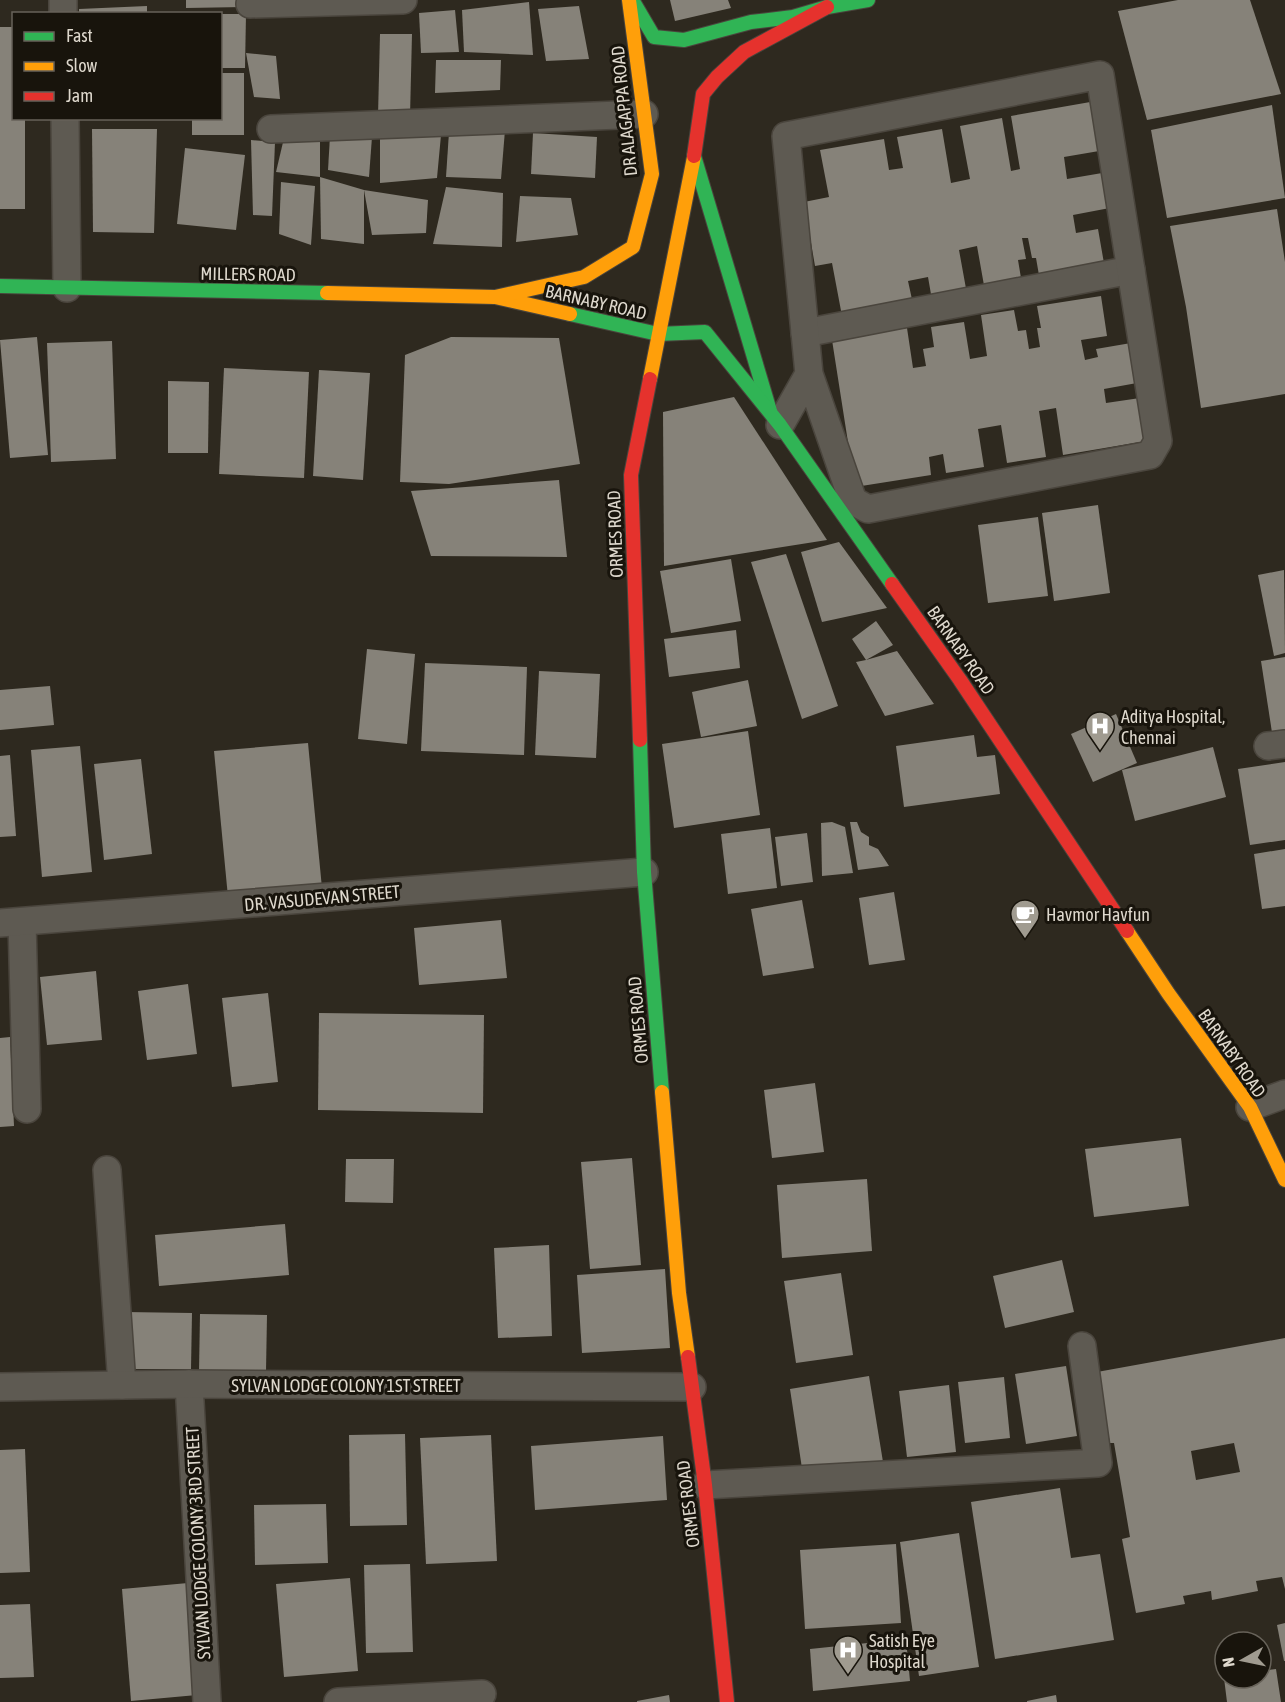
<svg xmlns="http://www.w3.org/2000/svg" width="1285" height="1702" font-family="'Asap Condensed',sans-serif">
	<rect width="100%" height="100%" fill="#2e291f"/>
	<g fill="#868279" fill-rule="evenodd">
		<path d="M186,0H244V7L186,8Z"/>
		<path d="M670,0H728L731,8L675,21Z"/>
		<path d="M1178,0H1250L1281,94L1147,120L1118,11Z"/>
		<path d="M529,2L533,55L464,52L462,10Z"/>
		<path d="M147,6V14H79V9Z"/>
		<path d="M579,6L589,59L546,61L538,9Z"/>
		<path d="M455,10L459,52L421,53L419,13Z"/>
		<path d="M220,14H246L245,68H220Z"/>
		<path d="M0,27H14V118H25V209H0Z"/>
		<path d="M380,34H412L410,116H378Z"/>
		<path d="M246,53L276,56L280,99L254,97Z"/>
		<path d="M436,60H501L500,90L435,93Z"/>
		<path d="M220,73H244V135H192V118H220Z"/>
		<path d="M1096,101L1105,150L1064,157L1067,179L1108,172L1115,207L1073,215L1076,233L1098,229L1105,269L1040,281L1036,258H1032L1028,238H1022L1026,259L1018,260L1022,284L985,291L977,246L959,250L967,294L932,300L928,277L908,281L913,304L842,316L832,263L815,266L804,202L829,197L820,150L884,139L889,170L903,168L897,137L942,129L951,183L970,179L960,126L1002,118L1011,171L1020,169L1011,116Z"/>
		<path d="M1272,105L1285,198L1167,218L1151,130Z"/>
		<path d="M92,129H157L154,233L93,232Z"/>
		<path d="M505,130L501,179L446,177L449,132Z"/>
		<path d="M533,133L597,137L595,178L531,174Z"/>
		<path d="M380,135H441L437,178L380,183Z"/>
		<path d="M330,136L372,137L369,177L328,170Z"/>
		<path d="M284,138H320V177L276,172Z"/>
		<path d="M251,140L275,142L272,216L253,215Z"/>
		<path d="M185,148L245,155L236,230L177,224Z"/>
		<path d="M320,177L364,190V244L321,239Z"/>
		<path d="M281,182L315,186L311,245L279,234Z"/>
		<path d="M446,187L503,193L502,247L433,244Z"/>
		<path d="M364,190L428,200L426,233L372,235Z"/>
		<path d="M520,196L571,198L578,235L516,242Z"/>
		<path d="M1277,209L1285,262V394L1201,408L1186,307L1170,226Z"/>
		<path d="M1101,296L1107,336L1081,340L1085,360L1098,357L1096,349L1131,343L1137,383L1104,389L1106,403L1140,398L1146,441L1063,455L1056,408L1039,411L1046,457L1007,463L1001,425L978,429L984,467L946,473L943,454L929,457L931,475L855,487L832,340L907,328L913,368L926,366L923,349L934,347L931,327L964,322L970,359L987,356L981,315L1014,310L1018,331L1026,330L1029,349L1040,347L1037,328H1041L1037,306Z"/>
		<path d="M37,337L48,455L10,458L0,340Z"/>
		<path d="M451,337L559,338L580,464L449,484L400,482L405,355Z"/>
		<path d="M112,341L116,459L51,462L47,343Z"/>
		<path d="M224,368L309,372L304,478L219,474Z"/>
		<path d="M319,370L370,373L363,480L313,476Z"/>
		<path d="M168,381L209,382L208,453H168Z"/>
		<path d="M734,397L827,540L664,566L663,412Z"/>
		<path d="M559,480L567,557L431,556L411,491Z"/>
		<path d="M1098,505L1110,593L1054,601L1042,513Z"/>
		<path d="M1038,517L1048,596L988,603L978,525Z"/>
		<path d="M839,542L887,608L822,622L801,552Z"/>
		<path d="M786,554L838,706L802,719L751,562Z"/>
		<path d="M731,559L741,621L671,633L660,571Z"/>
		<path d="M1284,570L1285,653L1274,656L1258,575Z"/>
		<path d="M876,621L893,645L866,660L897,651L934,704L885,716L856,662L866,660L852,639Z"/>
		<path d="M736,630L740,668L669,677L664,639Z"/>
		<path d="M367,649L415,654L407,744L358,739Z"/>
		<path d="M1285,657V738L1273,739L1261,661Z"/>
		<path d="M425,663L527,667L524,755L421,751Z"/>
		<path d="M539,671L600,674L596,758L535,755Z"/>
		<path d="M748,680L757,726L701,737L692,692Z"/>
		<path d="M50,686L54,725L0,730V690Z"/>
		<path d="M1116,714L1137,763L1093,782L1071,734Z"/>
		<path d="M748,731L760,815L674,828L662,744Z"/>
		<path d="M974,735L977,757L995,755L1000,794L904,807L896,746Z"/>
		<path d="M308,743L322,888L228,897L214,751Z"/>
		<path d="M80,746L92,872L42,877L31,750Z"/>
		<path d="M1213,747L1226,797L1135,821L1122,770Z"/>
		<path d="M10,755L16,836L0,837V756Z"/>
		<path d="M141,759L152,854L104,860L94,764Z"/>
		<path d="M1285,762V840L1250,845L1238,769Z"/>
		<path d="M832,822L845,827L853,873L822,876L821,823Z"/>
		<path d="M850,822H857L861,832L869,837V845L878,849L889,866L858,870Z"/>
		<path d="M770,828L777,888L728,894L721,834Z"/>
		<path d="M807,833L813,882L781,886L775,837Z"/>
		<path d="M1285,849V906L1262,909L1254,854Z"/>
		<path d="M894,892L905,960L869,965L859,898Z"/>
		<path d="M802,900L814,968L763,976L751,909Z"/>
		<path d="M501,920L507,978L419,985L414,928Z"/>
		<path d="M96,971L102,1040L47,1045L40,977Z"/>
		<path d="M188,984L197,1054L147,1060L138,991Z"/>
		<path d="M268,993L278,1082L232,1087L222,998Z"/>
		<path d="M319,1013L484,1015L483,1113L318,1110Z"/>
		<path d="M10,1037L14,1126L0,1127V1038Z"/>
		<path d="M815,1083L824,1152L772,1158L764,1090Z"/>
		<path d="M1181,1138L1189,1206L1094,1217L1085,1149Z"/>
		<path d="M632,1158L641,1265L590,1269L581,1162Z"/>
		<path d="M346,1159H394L393,1203L345,1202Z"/>
		<path d="M867,1179L872,1251L782,1258L777,1185Z"/>
		<path d="M285,1224L289,1275L159,1286L155,1235Z"/>
		<path d="M549,1245L552,1336L498,1338L494,1248Z"/>
		<path d="M1062,1260L1074,1312L1005,1328L993,1276Z"/>
		<path d="M665,1269L670,1348L582,1353L577,1275Z"/>
		<path d="M841,1273L853,1355L796,1363L784,1281Z"/>
		<path d="M125,1312L192,1313L191,1369H125Z"/>
		<path d="M200,1314L267,1315L266,1371H199Z"/>
		<path d="M1285,1338V1589L1282,1577L1256,1581L1258,1591L1212,1600L1211,1591L1183,1596L1185,1604L1136,1613L1122,1539L1130,1537L1114,1443H1110L1097,1372ZM1234,1443L1240,1472L1196,1480L1191,1451Z"/>
		<path d="M1066,1366L1077,1436L1026,1444L1015,1374Z"/>
		<path d="M869,1376L883,1462L803,1475L790,1389Z"/>
		<path d="M1004,1377L1010,1438L965,1443L958,1382Z"/>
		<path d="M949,1385L956,1452L907,1457L899,1391Z"/>
		<path d="M405,1434L407,1525L350,1526L349,1435Z"/>
		<path d="M491,1435L497,1561L426,1564L420,1438Z"/>
		<path d="M663,1436L667,1500L535,1510L531,1446Z"/>
		<path d="M25,1449L30,1572L0,1573V1450Z"/>
		<path d="M1060,1488L1071,1558L1100,1554L1114,1640L995,1659L971,1502Z"/>
		<path d="M326,1504L328,1563L255,1565L254,1505Z"/>
		<path d="M959,1533L979,1667L919,1676L900,1542Z"/>
		<path d="M896,1544L901,1623L805,1629L800,1550Z"/>
		<path d="M410,1564L413,1652L366,1653L364,1565Z"/>
		<path d="M350,1578L358,1671L284,1677L276,1584Z"/>
		<path d="M188,1583L197,1695L131,1701L122,1589Z"/>
		<path d="M30,1604L34,1677L0,1678V1605Z"/>
		<path d="M1285,1623V1661H1284L1277,1625Z"/>
		<path d="M906,1639L910,1681L813,1691L810,1649Z"/>
		<path d="M1276,1669L1281,1702H1227L1224,1678H1261V1671Z"/>
		<path d="M669,1695L670,1702H637V1701Z"/>
		<path d="M1056,1695L1057,1702H1027V1701Z"/>
	</g>
	<g fill="none" stroke-linecap="round" stroke-linejoin="round">
		<g stroke="#4a453d" stroke-width="30">
			<g id="street">
				<path d="M63,0V14"/>
				<path d="M250,4L403,0"/>
				<path d="M65,118L67,288"/>
				<path d="M271,129L644,114"/>
				<path d="M805,333L1131,270"/>
				<path d="M780,425L809,374L786,136L1100,75L1158,441L1150,455L868,509L853,501L809,374"/>
				<path d="M1268,746L1285,744"/>
				<path d="M22,922L27,1109"/>
				<path d="M0,923L644,872"/>
				<path d="M1250,1107L1285,1094"/>
				<path d="M107,1170L122,1385"/>
				<path d="M189,1384L207,1702"/>
				<path d="M0,1387L189,1384L692,1387"/>
				<path d="M705,1485L1098,1463L1082,1346"/>
				<path d="M338,1702L482,1694"/>
			</g>
		</g>
		<g stroke="#4a453d" stroke-width="16">
			<g id="fast">
				<path d="M634,3L654,37L684,40L751,22L793,17L827,7L868,0"/>
				<path d="M694,156L770,411"/>
				<path d="M0,286L327,293"/>
				<path d="M570,314L658,334L705,332L780,425L892,584"/>
				<path d="M640,740L644,872L662,1092"/>
			</g>
		</g>
		<g stroke="#4a453d" stroke-width="16">
			<g id="slow">
				<path d="M327,293L495,297L570,314"/>
				<path d="M495,297L584,277L633,247L652,174L629,0"/>
				<path d="M650,379L694,157"/>
				<path d="M1127,931L1168,993L1250,1107L1285,1180"/>
				<path d="M662,1092L679,1293L688,1357"/>
			</g>
		</g>
		<g stroke="#4a453d" stroke-width="16">
			<g id="jam">
				<path d="M694,156L703,94L717,77L744,52L827,7"/>
				<path d="M892,584L960,680L1127,931"/>
				<path d="M640,740L631,475L650,379"/>
				<path d="M688,1357L705,1485L727,1702"/>
			</g>
		</g>
		<use href="#street" stroke="#5e5a52" stroke-width="27"/>
		<use href="#fast" stroke="#30b455" stroke-width="14"/>
		<use href="#slow" stroke="#ff9f0a" stroke-width="14"/>
		<use href="#jam" stroke="#e5322d" stroke-width="14"/>
	</g>
	<defs>
		<g id="hospital-pin" transform="scale(1.5)"><path d="M0 17L-7.5 6A9.5 9.5 0 1 1 7.5 6Z" fill="#a09b90" stroke="#18140c"/><path d="M-5-5h3v3.5h4V-5h3V5h-3V1.5h-4V5h-3Z" fill="#fff"/></g>
		<g id="cafe-pin" transform="scale(1.5)"><path d="M0 17L-7.5 6A9.5 9.5 0 1 1 7.5 6Z" fill="#a09b90" stroke="#18140c"/><path d="M-5.5-4.5H6V0H3Q3 3.5 0 3.5H-2.5Q-5.5 3.5-5.5 0ZM3-3.2v2h1.7v-2ZM-6 4.5H4V6H-6Z" fill="#fff"/></g>
	</defs>
	<g fill-rule="evenodd">
		<use href="#hospital-pin" x="1100" y="726"/>
		<use href="#cafe-pin" x="1025" y="914"/>
		<use href="#hospital-pin" x="848" y="1650"/>
	</g>
	<g text-anchor="middle" dominant-baseline="central" stroke-width="6" stroke-linejoin="round" paint-order="stroke">
		<g font-size="18" fill="#ded8cd" stroke="#18140c">
			<text transform="translate(624 111) rotate(-96)">DR ALAGAPPA ROAD</text>
			<text transform="translate(248 274) rotate(1)">MILLERS ROAD</text>
			<text transform="translate(596 302) rotate(13)">BARNABY ROAD</text>
			<text transform="translate(615 534) rotate(-92)">ORMES ROAD</text>
			<text transform="translate(961 650) rotate(55)">BARNABY ROAD</text>
			<text transform="translate(322 898) rotate(-5)">DR. VASUDEVAN STREET</text>
			<text transform="translate(638 1020) rotate(-95)">ORMES ROAD</text>
			<text transform="translate(1232 1053) rotate(55)">BARNABY ROAD</text>
			<text x="346" y="1385">SYLVAN LODGE COLONY 1ST STREET</text>
			<text transform="translate(688 1504) rotate(-97)">ORMES ROAD</text>
			<text transform="translate(198 1543) rotate(-93)">SYLVAN LODGE COLONY 3RD STREET</text>
		</g>
		<g font-size="18" fill="#ded8cd" stroke="#18140c" text-anchor="start">
			<text x="1121" y="716">Aditya Hospital,<tspan x="1121" dy="21">Chennai</tspan></text>
			<text x="1046" y="914">Havmor Havfun</text>
			<text x="869" y="1640">Satish Eye<tspan x="869" dy="21">Hospital</tspan></text>
		</g>
	</g>
	<rect x="12" y="12" width="210" height="108" fill="#18140c" stroke="#676259" stroke-width="1.5"/>
	<rect x="24" y="32" width="30" height="9" fill="#30b455" stroke="#676259" stroke-width="1.5"/>
	<text x="66" y="42" font-size="18" fill="#ded8cd">Fast</text>
	<rect x="24" y="62" width="30" height="9" fill="#ff9f0a" stroke="#676259" stroke-width="1.5"/>
	<text x="66" y="72" font-size="18" fill="#ded8cd">Slow</text>
	<rect x="24" y="92" width="30" height="9" fill="#e5322d" stroke="#676259" stroke-width="1.5"/>
	<text x="66" y="102" font-size="18" fill="#ded8cd">Jam</text>
	<g transform="translate(1243 1660) rotate(261)"><circle r="28" fill="#18140c" stroke="#676259" stroke-width="1.5"/>
	<path d="M0-4.5L10 22L0 15L-10 22Z" fill="#a09b90"/>
	<text y="-9" font-size="16" font-weight="bold" text-anchor="middle" fill="#ded8cd">N</text>
	</g>
</svg>
